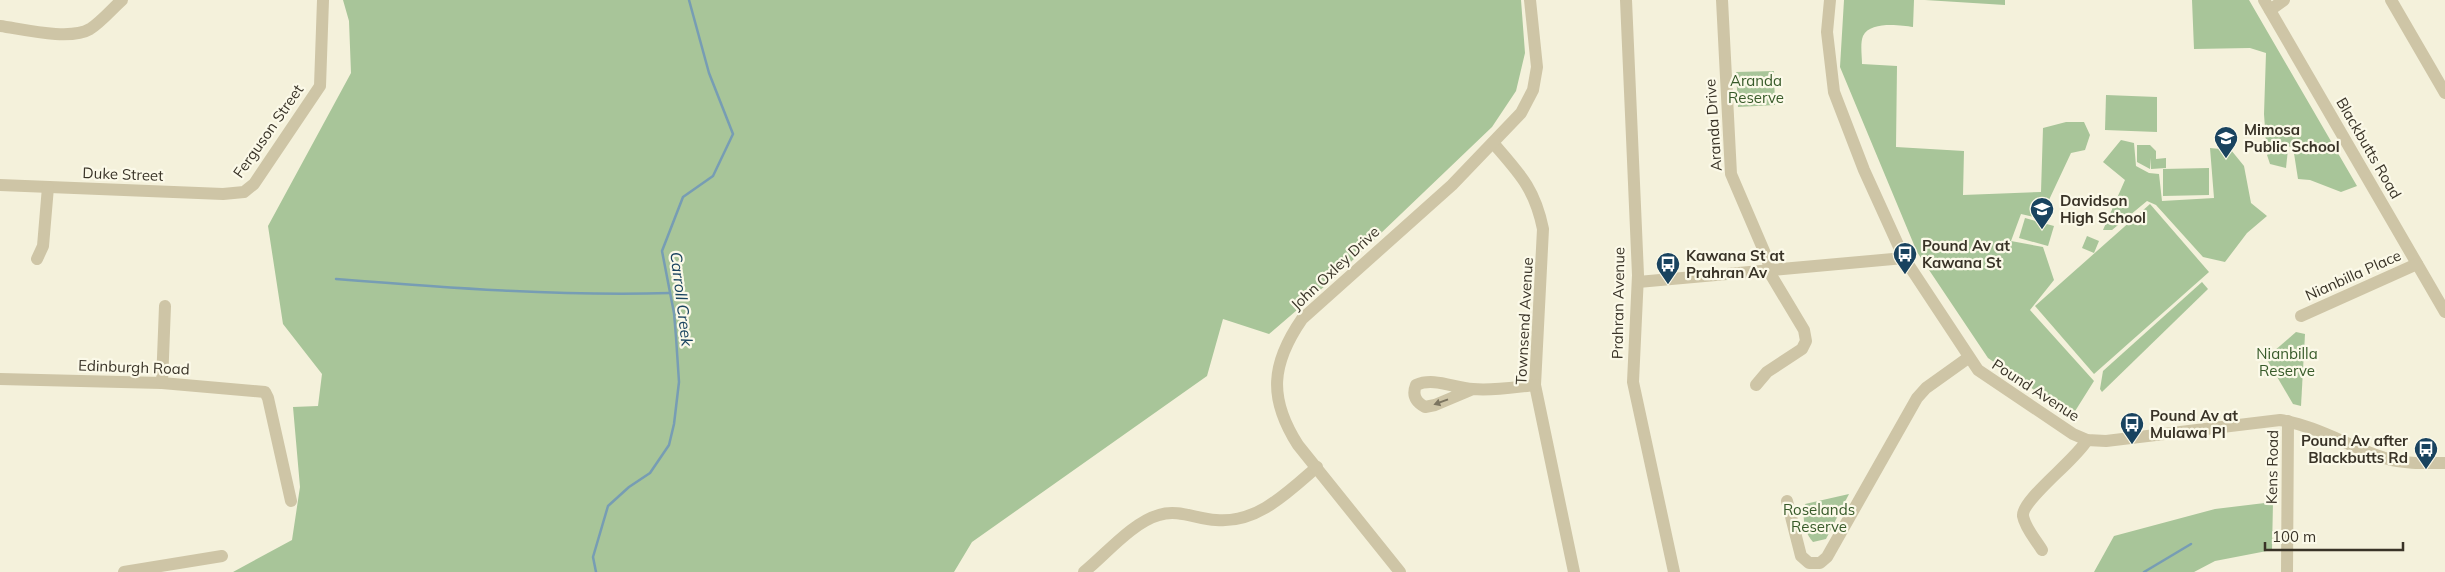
<svg xmlns="http://www.w3.org/2000/svg" width="2445" height="572" font-family="Mulish,sans-serif">
	<rect width="100%" height="100%" fill="#f4f1db"/>
	<g fill="#a8c599">
		<path d="M343,0H1521L1525,53L1516,91L1492,127L1333,279L1269,334L1223,319L1207,376L972,542L954,572H233L292,540L300,487L293,407L318,406L322,374L283,324L268,226L351,73L349,21Z"/>
		<path d="M1844,0H1914L1913,27C1900,25 1870,21 1863,36C1860,43 1862,56 1862,64L1897,66L1896,147L1964,151L1963,195L2041,192L2043,128L2066,122H2084L2090,135L2085,150L2071,153L2048,202L2051,207L2046,220L2021,214L2011,241L2043,247L2054,280L2030,310L2094,381L2072,416L1988,358L1917,252L1840,67Z"/>
		<path d="M1925,0H2005V5Z"/>
		<path d="M2192,0H2249L2357,186L2341,192L2310,180L2298,179L2293,147L2266,143L2264,114L2266,53L2250,48L2194,49Z"/>
		<path d="M1774,71L1775,105L1738,107L1736,72Z"/>
		<path d="M2106,95L2157,97V132L2105,130Z"/>
		<path d="M2121,140L2134,143L2136,166L2149,173L2159,174L2162,201L2214,198L2210,148L2231,150L2244,166L2251,203L2267,216L2247,233L2225,262L2203,257L2156,205L2147,201L2112,230H2103L2125,180L2103,162Z"/>
		<path d="M2137,145H2150L2156,151V159L2166,158V168L2151,169L2150,158V169L2137,162Z"/>
		<path d="M2272,149H2288L2286,168L2270,164L2267,155Z"/>
		<path d="M2209,168V195L2163,196V169Z"/>
		<path d="M2150,204L2209,272L2094,374L2035,306Z"/>
		<path d="M2025,218L2054,226L2048,246L2019,238Z"/>
		<path d="M2087,236L2099,241L2094,253L2082,248Z"/>
		<path d="M2202,282L2208,289L2102,392L2100,389L2103,371Z"/>
		<path d="M2296,332L2305,334L2301,406L2293,404L2266,358Z"/>
		<path d="M1849,494L1826,539L1813,542C1804,532 1802,517 1805,504Z"/>
		<path d="M2273,502L2272,550L2215,561L2194,572H2094L2114,536L2215,509Z"/>
	</g>
	<g fill="none" stroke-linecap="round" stroke-linejoin="round">
		<g stroke="#779db4" stroke-width="2.5">
			<path d="M336,279C448,288 558,296 670,293"/>
			<path d="M596,572L593,557L608,506L629,487L650,473L669,445L674,424L679,382L676,337L674,313L662,251L683,197L713,176L733,134L709,73L689,0"/>
			<path d="M2144,572L2191,544"/>
		</g>
		<g stroke="#cec5a6" stroke-width="12">
			<path d="M1626,0L1638,275L1633,382L1674,572"/>
			<path d="M1722,0L1731,174L1767,258L1771,275L1804,330L1806,341L1802,349L1767,372L1756,385"/>
			<path d="M1830,0L1827,32L1834,92L1864,170L1904,258L1978,370L2073,434L2087,440L2106,441L2280,420C2318,426 2351,448 2388,459C2406,464 2426,463 2445,463"/>
			<path d="M2264,0L2445,312"/>
			<path d="M2391,0L2445,93"/>
			<path d="M2270,10L2284,0"/>
			<path d="M0,26C22,29 70,41 90,29C101,22 112,9 122,0"/>
			<path d="M1494,144C1520,174 1535,189 1543,229L1535,385L1574,572"/>
			<path d="M0,185L223,194L244,192L254,184L320,86L323,0"/>
			<path d="M37,259L43,246L48,187"/>
			<path d="M1638,282L1904,258"/>
			<path d="M2301,316L2417,264"/>
			<path d="M0,379L162,383L265,392L268,398L291,501"/>
			<path d="M162,383L165,306"/>
			<path d="M1473,389L1435,405L1425,407C1416,402 1412,395 1416,385C1434,377 1454,388 1473,389C1493,391 1515,387 1535,385"/>
			<path d="M1787,501L1801,556L1809,563H1820L1827,557L1917,398L1926,388L1968,358"/>
			<path d="M2042,550C2036,540 2025,528 2023,516C2021,500 2076,460 2087,440"/>
			<path d="M124,572L222,556"/>
			<path d="M1084,572C1106,554 1133,522 1159,515C1178,509 1197,519 1216,520C1257,524 1288,492 1317,467"/>
			<path d="M1400,572L1298,445C1268,398 1271,364 1302,319L1452,185L1521,113L1533,90L1537,67L1530,0"/>
			<path d="M2287,572L2288,421"/>
		</g>
	</g>
	<defs><path id="oneway-solid" d="M-6-.8H1V-3.2L6.5 0L1 3.2V.8H-6Z" transform="scale(1.25)"/></defs>
	<use fill="#7c7560" href="#oneway-solid" transform="translate(1441 402) rotate(160)"/>
	<defs>
		<g id="school-pin" transform="scale(1.25)"><path d="M0 17L-7.5 6A9.5 9.5 0 1 1 7.5 6Z" fill="#19435f" stroke="#fbf9e8"/><path d="M0-5L7-2L0 1L-7-2ZM-4 1L0 2.5L4 1V4Q0 6-4 4Z" fill="#fff"/></g>
		<g id="bus-pin" transform="scale(1.25)"><path d="M0 17L-7.5 6A9.5 9.5 0 1 1 7.5 6Z" fill="#19435f" stroke="#fbf9e8"/><path d="M-5-6H5V4H4V6H2V4H-2V6H-4V4H-5ZM-3.5-4V0h7V-4ZM-3.5 1.2v1.5H-2V1.2ZM2 1.2v1.5H3.5V1.2Z" fill="#fff"/></g>
	</defs>
	<g fill-rule="evenodd">
		<use href="#school-pin" x="2226" y="138"/>
		<use href="#school-pin" x="2042" y="209"/>
		<use href="#bus-pin" x="1905" y="254"/>
		<use href="#bus-pin" x="1668" y="264"/>
		<use href="#bus-pin" x="2132" y="424"/>
		<use href="#bus-pin" x="2426" y="449"/>
	</g>
	<g text-anchor="middle" dominant-baseline="central" stroke-width="4.5" stroke-linejoin="round" paint-order="stroke">
		<g font-size="15" fill="#375a29" stroke="#fbf9e8">
			<text x="1756" y="80">Aranda<tspan x="1756" dy="17">Reserve</tspan></text>
			<text x="2287" y="353">Nianbilla<tspan x="2287" dy="17">Reserve</tspan></text>
			<text x="1819" y="509">Roselands<tspan x="1819" dy="17">Reserve</tspan></text>
		</g>
		<g font-size="15" fill="#393327" stroke="#fbf9e8">
			<text transform="translate(1713 125) rotate(-94)">Aranda Drive</text>
			<text transform="translate(268 131) rotate(-55)">Ferguson Street</text>
			<text transform="translate(2369 148) rotate(60)">Blackbutts Road</text>
			<text transform="translate(123 174) rotate(2)">Duke Street</text>
			<text transform="translate(1335 268) rotate(-43)">John Oxley Drive</text>
			<text transform="translate(2353 275) rotate(-24)">Nianbilla Place</text>
			<text transform="translate(1618 303) rotate(-89)">Prahran Avenue</text>
			<text transform="translate(1524 321) rotate(-87)">Townsend Avenue</text>
			<text transform="translate(134 367) rotate(2)">Edinburgh Road</text>
			<text transform="translate(2036 390) rotate(33)">Pound Avenue</text>
			<text transform="translate(2272 467) rotate(-89)">Kens Road</text>
		</g>
		<g font-size="15" font-weight="bold" fill="#393327" stroke="#fbf9e8" text-anchor="start">
			<text x="2244" y="129">Mimosa<tspan x="2244" dy="17">Public School</tspan></text>
			<text x="2060" y="200">Davidson<tspan x="2060" dy="17">High School</tspan></text>
			<text x="1922" y="245">Pound Av at<tspan x="1922" dy="17">Kawana St</tspan></text>
			<text x="1686" y="255">Kawana St at<tspan x="1686" dy="17">Prahran Av</tspan></text>
			<text x="2150" y="415">Pound Av at<tspan x="2150" dy="17">Mulawa Pl</tspan></text>
			<text x="2408" y="440" text-anchor="end">Pound Av after<tspan x="2408" dy="17">Blackbutts Rd</tspan></text>
		</g>
		<g font-size="16" font-style="italic" fill="#19435f" stroke="#fbf9e8">
			<text transform="translate(682 299) rotate(83)">Carroll Creek</text>
		</g>
	</g>
	<path d="M2265 542v8h138v-8" fill="none" stroke="#393327" stroke-width="2.5"/>
	<text x="2272" y="542" font-size="15" fill="#393327" stroke="#fbf9e8" stroke-width="4" paint-order="stroke">100 m</text>
</svg>
